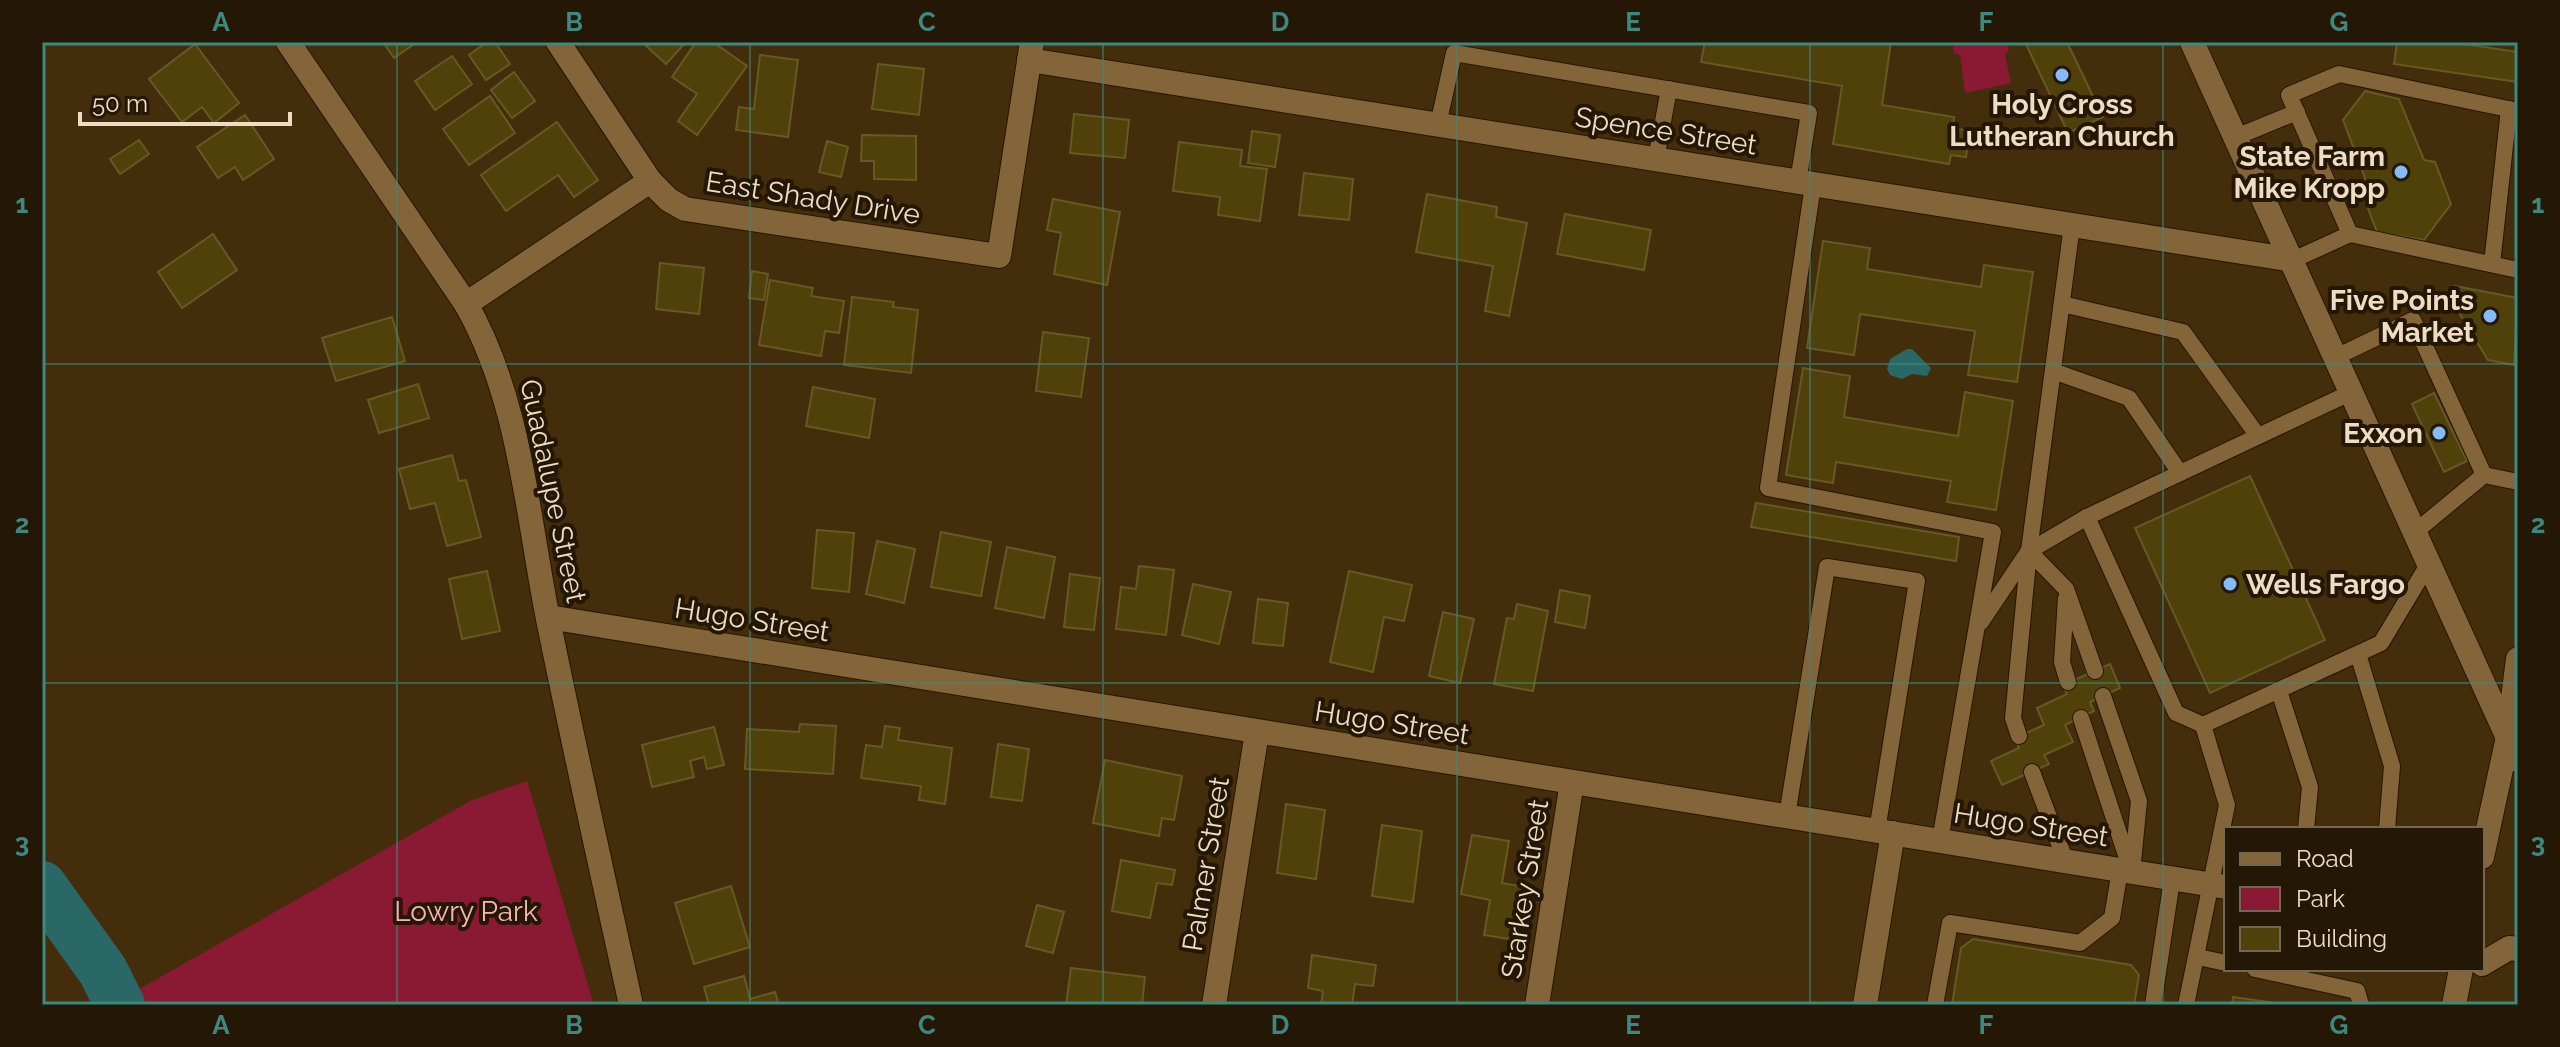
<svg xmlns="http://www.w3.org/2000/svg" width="2560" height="1047" font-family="Raleway,sans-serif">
	<rect width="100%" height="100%" fill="#442d0b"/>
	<g fill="#8a1933">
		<path d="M1952,42H2007L2009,50L2005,54L2011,83L1965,93L1960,55L1954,53Z"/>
		<path d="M527,781L594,1005H111L472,800Z"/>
	</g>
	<path fill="#296867" d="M1907,349H1912L1931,368L1927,376L1912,374L1902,379L1890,375L1887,369L1890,359Z"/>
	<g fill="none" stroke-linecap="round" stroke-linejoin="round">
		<path stroke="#296867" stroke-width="50" d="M42,886L103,971L120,1005"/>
	</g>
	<g fill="#4f4109" stroke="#675925" stroke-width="2">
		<path d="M383,42H417L394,58Z"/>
		<path d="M487,42H495L510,64L486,80L469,55Z"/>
		<path d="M642,42H686L666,64Z"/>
		<path d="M696,42H713L747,66L697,135L678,121L697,94L672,77Z"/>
		<path d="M1705,42H1891L1882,105L1954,117L1953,128L1969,131L1966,157L1951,155L1949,164L1833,144L1842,86L1701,62Z"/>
		<path d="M2025,42H2067L2103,117L2068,133Z"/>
		<path d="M2397,42H2451L2518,52V82L2394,64Z"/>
		<path d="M195,44L239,103L214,123L202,107L182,122L149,79Z"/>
		<path d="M760,55L798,60L788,137L736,130L739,107L754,109Z"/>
		<path d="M452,56L472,84L435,110L415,81Z"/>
		<path d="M878,64L924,69L919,115L872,109Z"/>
		<path d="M514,72L535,101L512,118L491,90Z"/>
		<path d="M2365,91L2399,99L2424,160L2435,162L2451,204L2424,240L2377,232L2361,190L2366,181L2343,120Z"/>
		<path d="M490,96L515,133L469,165L443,129Z"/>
		<path d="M1074,114L1129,120L1125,158L1070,153Z"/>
		<path d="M245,115L274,159L243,180L235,167L218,178L197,147Z"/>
		<path d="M557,122L598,180L574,197L558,175L506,211L481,175Z"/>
		<path d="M1252,131L1280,135L1275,167L1248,163Z"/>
		<path d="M862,135L916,136V180L874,179V161H861Z"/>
		<path d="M139,140L149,154L120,174L110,159Z"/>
		<path d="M827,141L848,147L841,177L819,172Z"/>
		<path d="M1179,142L1242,150L1240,166L1267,169L1260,221L1218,215L1220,197L1173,191Z"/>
		<path d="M1304,173L1353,179L1349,220L1299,215Z"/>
		<path d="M1427,194L1497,207L1496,217L1527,223L1509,316L1485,311L1493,266L1416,252Z"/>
		<path d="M1053,199L1120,212L1107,285L1054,274L1061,233L1047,230Z"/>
		<path d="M1565,214L1651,230L1644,270L1557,254Z"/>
		<path d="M213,234L237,270L182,308L158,272Z"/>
		<path d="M1823,241L1870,248L1867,269L1981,287L1984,265L2033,272L2017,382L1968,375L1975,331L1860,314L1854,355L1807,348Z"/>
		<path d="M660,263L704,268L699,314L656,309Z"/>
		<path d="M752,271L768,274L764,300L749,298Z"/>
		<path d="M770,280L813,288L811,296L844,301L839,333L825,331L821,356L759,345Z"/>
		<path d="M2455,286L2518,298L2514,365L2488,360L2450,298Z"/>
		<path d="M852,297L894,302L893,307L918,310L911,373L844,365Z"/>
		<path d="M392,317L405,361L336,381L322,338Z"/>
		<path d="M1043,332L1089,338L1081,397L1036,391Z"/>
		<path d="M1803,368L1850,376L1844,417L1958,436L1965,392L2013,401L1996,510L1947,502L1951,481L1836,462L1833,483L1786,475Z"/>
		<path d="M418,384L429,418L379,433L368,400Z"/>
		<path d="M813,387L875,399L869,438L806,426Z"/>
		<path d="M2434,393L2467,461L2444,472L2412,404Z"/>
		<path d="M452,455L459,481L466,480L481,537L447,546L435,503L410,509L399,469Z"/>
		<path d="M2250,476L2325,640L2210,693L2135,528Z"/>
		<path d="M1756,503L1959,537L1956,561L1751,527Z"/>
		<path d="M817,530L854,533L849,592L812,588Z"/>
		<path d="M941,532L991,542L981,596L931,587Z"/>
		<path d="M877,541L915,549L904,603L866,594Z"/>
		<path d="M1007,547L1055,557L1044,618L995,608Z"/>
		<path d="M1139,566L1174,570L1166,635L1116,629L1121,587L1136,589Z"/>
		<path d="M487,571L500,631L462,639L449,579Z"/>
		<path d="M1349,571L1412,585L1404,621L1384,617L1373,672L1330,662Z"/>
		<path d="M1070,574L1100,578L1094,630L1064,627Z"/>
		<path d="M1193,584L1231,592L1219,644L1182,635Z"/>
		<path d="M1560,590L1590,596L1585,628L1555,622Z"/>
		<path d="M1258,599L1288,603L1283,646L1253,643Z"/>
		<path d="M1517,604L1548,611L1533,691L1494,684L1507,618L1514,619Z"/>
		<path d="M1443,612L1474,619L1460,683L1429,676Z"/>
		<path d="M2110,664L2120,688L2090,702L2094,711L2065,725L2073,742L2044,755L2049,764L2002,785L1991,761L2019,748L2015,738L2044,725L2037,708L2067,694L2063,685Z"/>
		<path d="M800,724L836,726L833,774L745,769L747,729L799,732Z"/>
		<path d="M885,726L900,728L898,740L952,748L945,804L919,800L921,786L861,778L866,745L882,747Z"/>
		<path d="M714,727L724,765L707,769L704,757L690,761L694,777L652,787L642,745Z"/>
		<path d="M998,744L1029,749L1022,801L991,797Z"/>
		<path d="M1105,760L1182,776L1174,820L1162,818L1159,836L1093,823Z"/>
		<path d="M1286,804L1325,810L1316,879L1277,873Z"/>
		<path d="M1382,825L1422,831L1413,902L1372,896Z"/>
		<path d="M1472,835L1509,841L1502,883L1525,887L1515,940L1484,935L1490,900L1461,894Z"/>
		<path d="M1121,860L1175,870L1172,885L1157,883L1150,918L1112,911Z"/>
		<path d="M731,886L750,947L694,964L675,903Z"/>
		<path d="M1037,905L1064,912L1053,953L1026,946Z"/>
		<path d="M1973,939L2131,965L2139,975L2134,1005H1952L1961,948Z"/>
		<path d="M1312,955L1376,965L1373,986L1355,984L1352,1005H1321L1323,991L1308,988Z"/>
		<path d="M1071,968L1145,977L1142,1005H1066Z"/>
		<path d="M744,976L750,999L775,992L779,1005H709L704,987Z"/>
		<path d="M2233,997L2290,1005H2232Z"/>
	</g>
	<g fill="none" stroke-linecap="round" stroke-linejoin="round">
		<g stroke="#261701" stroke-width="18">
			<g id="lane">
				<path d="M1438,125L1454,53L1809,113L1798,182"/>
				<path d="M2236,137L2297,112"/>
				<path d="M1656,159L1669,89"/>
				<path d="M1813,185L1768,488L1993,532L1940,841"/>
				<path d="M2350,234L2289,95L2339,74L2518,111"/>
				<path d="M2293,260L2350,234L2518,270"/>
				<path d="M2492,264L2509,109"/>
				<path d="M2062,304L2183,332L2258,436"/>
				<path d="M2336,357L2413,320L2484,475L2518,482"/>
				<path d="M2053,371L2129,398L2180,473"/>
				<path d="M2352,392L2087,517L2176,713L2203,725L2381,643L2429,563"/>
				<path d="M2087,517L2029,551L2066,589L2095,671"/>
				<path d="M2415,532L2484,475"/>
				<path d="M2066,598L2062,662L2068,682"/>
				<path d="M1981,622L2028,552"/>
				<path d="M2358,654L2392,766L2387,829"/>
				<path d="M2279,691L2310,787L2306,829"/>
				<path d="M2103,696L2139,801L2132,872"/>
				<path d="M2081,718L2130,867"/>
				<path d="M2019,736L2013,718L2029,551L2072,225"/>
				<path d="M2032,772L2066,862"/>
				<path d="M1787,816L1827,567L1917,581L1877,831"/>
				<path d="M2198,957L2226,963"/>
				<path d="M2255,969L2357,991L2361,1005"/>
				<path d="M1935,1005L1950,923L2080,943L2112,918L2120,870"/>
				<path d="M2153,1005L2172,880"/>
				<path d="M2186,1005L2227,805L2203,725"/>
			</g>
		</g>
		<g stroke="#261701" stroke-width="26">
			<g id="street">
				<path d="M288,42L466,304C520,399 527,513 548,619C574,748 603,876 631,1005"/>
				<path d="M558,42L650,181L669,200L685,209L999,256L1032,42"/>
				<path d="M1029,60L2293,260"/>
				<path d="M466,304L650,181"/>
				<path d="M548,617L2226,887"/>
				<path d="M1214,1005L1257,732"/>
				<path d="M1537,1005L1572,782"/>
				<path d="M1865,1005L1893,833"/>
			</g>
		</g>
		<g stroke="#261701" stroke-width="26">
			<g id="secondary">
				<path d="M2192,42L2518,760"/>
				<path d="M2482,857L2508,737L2518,659"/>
				<path d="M2482,964L2509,948L2518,949"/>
				<path d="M2454,1005L2461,969"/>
			</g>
		</g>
		<use href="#lane" stroke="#846439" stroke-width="16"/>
		<use href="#street" stroke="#846439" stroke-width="24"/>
		<use href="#secondary" stroke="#846439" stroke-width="24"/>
	</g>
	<path fill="none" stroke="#3c8a7f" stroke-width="2" stroke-opacity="0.55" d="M397,42V1005M750,42V1005M1103,42V1005M1457,42V1005M1810,42V1005M2163,42V1005M42,364H2518M42,683H2518"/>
	<g fill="#86bbfb" stroke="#241706" stroke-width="3">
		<circle cx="2062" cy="75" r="8"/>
		<circle cx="2401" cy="172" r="8"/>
		<circle cx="2490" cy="316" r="8"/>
		<circle cx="2439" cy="433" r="8"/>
		<circle cx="2230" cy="584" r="8"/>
	</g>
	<g text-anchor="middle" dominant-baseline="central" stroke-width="8" stroke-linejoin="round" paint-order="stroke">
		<g font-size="28" font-weight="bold" fill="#eedcc5" stroke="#241706" text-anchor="end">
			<text x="2062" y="104" text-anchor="middle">Holy Cross<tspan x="2062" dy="32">Lutheran Church</tspan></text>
			<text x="2385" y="156">State Farm<tspan x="2385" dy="32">Mike Kropp</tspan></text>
			<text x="2474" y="300">Five Points<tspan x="2474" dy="32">Market</tspan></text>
			<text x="2423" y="433">Exxon</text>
			<text x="2246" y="584" text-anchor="start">Wells Fargo</text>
		</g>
		<g font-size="28" fill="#eedcc5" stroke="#241706">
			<text transform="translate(1666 131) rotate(9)">Spence Street</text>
			<text transform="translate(813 198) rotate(9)">East Shady Drive</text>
			<text transform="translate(553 491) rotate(78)">Guadalupe Street</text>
			<text transform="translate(752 620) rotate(9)">Hugo Street</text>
			<text transform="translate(1392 723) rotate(9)">Hugo Street</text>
			<text transform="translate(2031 825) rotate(9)">Hugo Street</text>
			<text transform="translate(1206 864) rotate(-81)">Palmer Street</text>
			<text transform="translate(1525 889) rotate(-81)">Starkey Street</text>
		</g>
		<g font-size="28" fill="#f4b4b8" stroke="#241706">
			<text x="466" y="911">Lowry Park</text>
		</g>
	</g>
	<rect width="2560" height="1047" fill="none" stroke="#241706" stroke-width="88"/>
	<rect x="2224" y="827" width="260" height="144" fill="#241706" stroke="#756652" stroke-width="2"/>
	<rect x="2240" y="853" width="40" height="12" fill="#846439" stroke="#756652" stroke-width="2"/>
	<text x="2296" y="867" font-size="24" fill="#eedcc5">Road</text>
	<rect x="2240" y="887" width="40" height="24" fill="#8a1933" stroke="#756652" stroke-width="2"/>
	<text x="2296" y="907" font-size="24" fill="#eedcc5">Park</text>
	<rect x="2240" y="927" width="40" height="24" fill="#4f4109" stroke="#756652" stroke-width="2"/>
	<text x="2296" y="947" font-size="24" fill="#eedcc5">Building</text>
	<path d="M80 112v12h210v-12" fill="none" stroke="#eedcc5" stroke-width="4"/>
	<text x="92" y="112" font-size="24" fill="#eedcc5" stroke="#241706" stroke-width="6" paint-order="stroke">50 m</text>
	<rect x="44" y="44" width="2472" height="959" fill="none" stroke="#3c8a7f" stroke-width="3"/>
	<g font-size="26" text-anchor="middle" font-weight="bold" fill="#3c8a7f">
		<text x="221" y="31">A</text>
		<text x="574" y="31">B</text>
		<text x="927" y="31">C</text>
		<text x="1280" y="31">D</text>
		<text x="1633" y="31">E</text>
		<text x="1986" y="31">F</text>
		<text x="2339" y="31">G</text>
		<text x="22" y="213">1</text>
		<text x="2538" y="213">1</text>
		<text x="22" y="533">2</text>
		<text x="2538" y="533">2</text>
		<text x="22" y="852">3</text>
		<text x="2538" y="852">3</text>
		<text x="221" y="1034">A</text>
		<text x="574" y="1034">B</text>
		<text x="927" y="1034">C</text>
		<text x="1280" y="1034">D</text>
		<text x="1633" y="1034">E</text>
		<text x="1986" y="1034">F</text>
		<text x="2339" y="1034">G</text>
	</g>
</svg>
